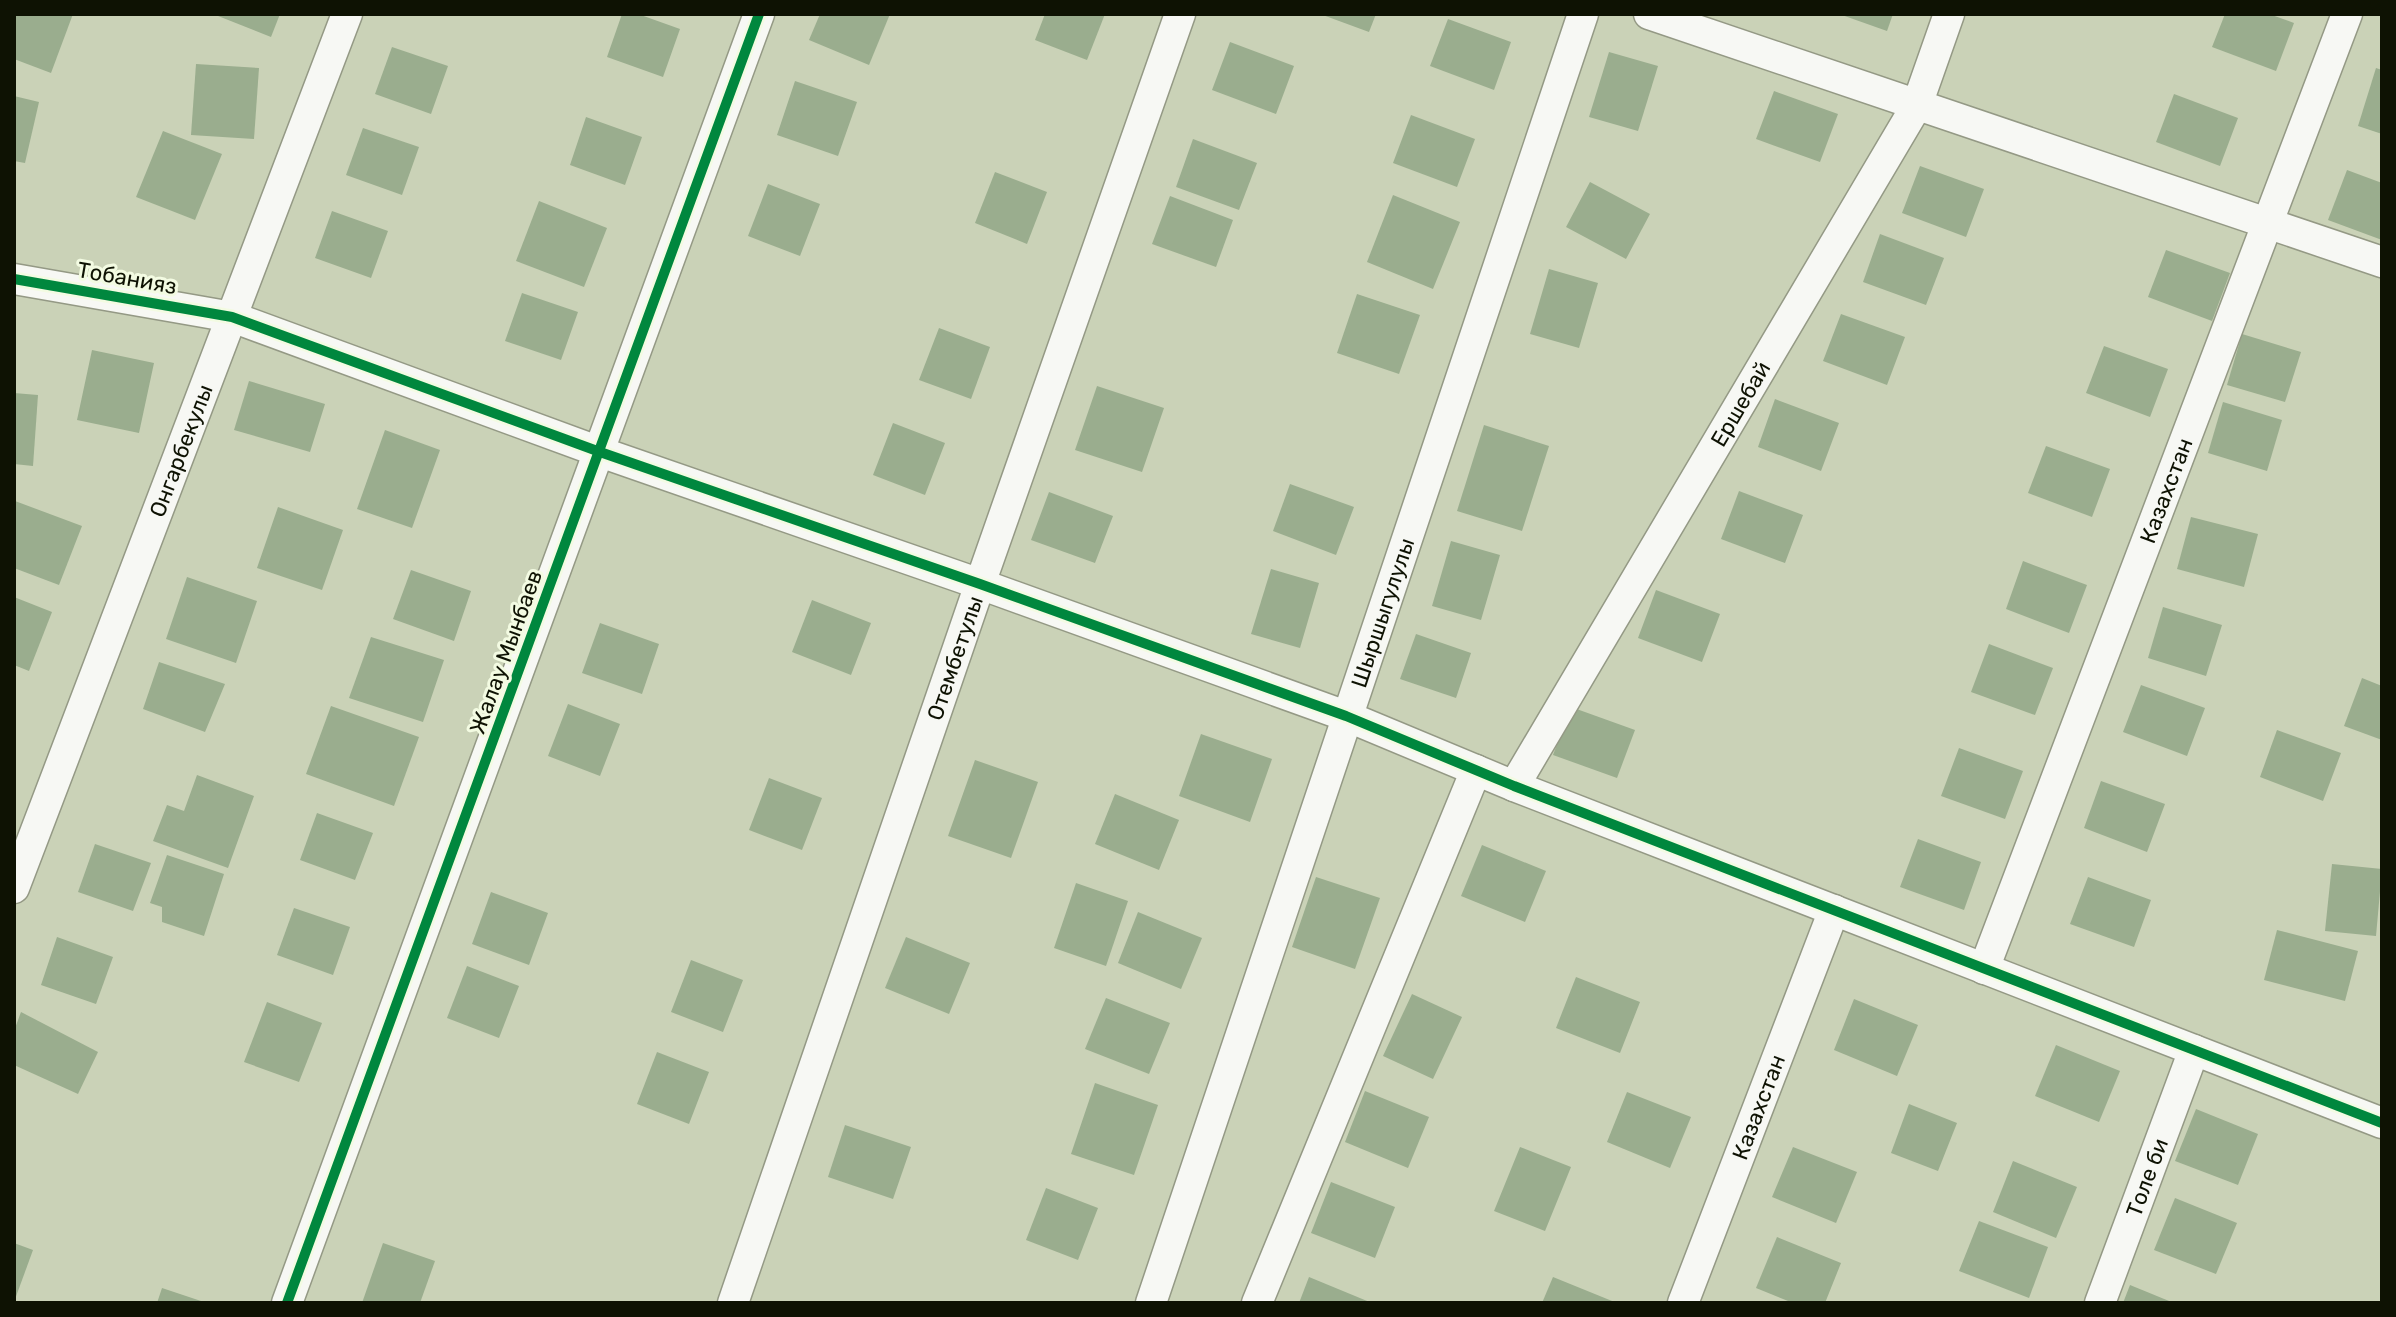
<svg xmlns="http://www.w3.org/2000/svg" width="2396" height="1317" font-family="Rubik,sans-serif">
	<rect width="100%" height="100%" fill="#cad2b7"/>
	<g fill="#9aad8e">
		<path d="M14,14H73L51,73L14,59Z"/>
		<path d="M213,14H280L271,37Z"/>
		<path d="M622,14H638L680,29L663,77L607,57Z"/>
		<path d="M820,14H890L869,65L809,40Z"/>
		<path d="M1045,14H1105L1087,60L1035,40Z"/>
		<path d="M1320,14H1376L1369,32Z"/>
		<path d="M1839,14H1893L1887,31Z"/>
		<path d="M2225,14H2269L2294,23L2276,71L2212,47Z"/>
		<path d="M1448,19L1511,42L1494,90L1430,66Z"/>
		<path d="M1230,42L1294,66L1276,114L1212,90Z"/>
		<path d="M392,47L448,66L431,114L375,94Z"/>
		<path d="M1609,52L1658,66L1638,131L1589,117Z"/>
		<path d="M196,64L259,68L254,139L191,135Z"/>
		<path d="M2376,68L2382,70V134L2358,126Z"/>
		<path d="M795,81L857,102L838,156L777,135Z"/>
		<path d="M1774,91L1838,114L1820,162L1756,139Z"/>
		<path d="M2174,94L2238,118L2220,166L2156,142Z"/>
		<path d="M14,96L39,102L25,163L14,161Z"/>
		<path d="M1411,115L1475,139L1457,187L1393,163Z"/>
		<path d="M586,117L642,137L625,185L570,165Z"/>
		<path d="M363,128L419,147L402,195L346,175Z"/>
		<path d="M163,131L222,154L195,220L136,197Z"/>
		<path d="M1193,139L1257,163L1239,210L1176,187Z"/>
		<path d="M1920,166L1984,189L1966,237L1902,213Z"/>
		<path d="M2347,170L2382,183V240L2328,220Z"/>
		<path d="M995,172L1047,192L1027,244L975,223Z"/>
		<path d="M1590,182L1650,214L1626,259L1566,227Z"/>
		<path d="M768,184L820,204L800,256L748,236Z"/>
		<path d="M1393,195L1460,222L1433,289L1367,262Z"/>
		<path d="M1170,196L1233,220L1216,267L1152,244Z"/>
		<path d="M539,201L607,228L584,287L516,261Z"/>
		<path d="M332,211L388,231L371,278L315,258Z"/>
		<path d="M1880,234L1944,258L1926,305L1863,282Z"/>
		<path d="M2166,250L2230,273L2212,321L2148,297Z"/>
		<path d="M1549,269L1598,283L1579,348L1530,334Z"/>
		<path d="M522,293L578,312L561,360L505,341Z"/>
		<path d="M1357,294L1420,315L1399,374L1337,353Z"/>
		<path d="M1841,314L1905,337L1887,385L1823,361Z"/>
		<path d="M939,328L990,347L971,399L919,380Z"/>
		<path d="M2242,334L2301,352L2285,402L2227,385Z"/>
		<path d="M2104,346L2168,369L2150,417L2086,393Z"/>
		<path d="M92,350L154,363L139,433L77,420Z"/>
		<path d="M249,381L325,404L310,452L234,430Z"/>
		<path d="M1097,386L1164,408L1142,472L1075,450Z"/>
		<path d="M14,393L38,395L33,466L14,464Z"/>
		<path d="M1775,399L1839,423L1821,471L1758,447Z"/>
		<path d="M2223,402L2282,420L2267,471L2208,453Z"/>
		<path d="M893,423L945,443L925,495L873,475Z"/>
		<path d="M1484,425L1549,446L1522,531L1457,511Z"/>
		<path d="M385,430L440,450L412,528L357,509Z"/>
		<path d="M2046,446L2110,469L2092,517L2028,493Z"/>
		<path d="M1290,484L1354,507L1336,555L1273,531Z"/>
		<path d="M1739,491L1803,515L1785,563L1721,539Z"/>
		<path d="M1049,492L1113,516L1095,563L1031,540Z"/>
		<path d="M15,501L82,526L59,585L14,568Z"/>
		<path d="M278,507L343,530L322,590L257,568Z"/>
		<path d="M2191,517L2258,534L2244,587L2177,569Z"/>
		<path d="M1451,541L1500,555L1481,620L1432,606Z"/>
		<path d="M2023,561L2087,585L2069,633L2006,609Z"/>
		<path d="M1271,569L1319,583L1300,648L1251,634Z"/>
		<path d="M411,570L471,591L454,641L393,619Z"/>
		<path d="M187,577L257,601L236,663L166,639Z"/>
		<path d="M1656,590L1720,614L1702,662L1638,638Z"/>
		<path d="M14,597L52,612L29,671L14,665Z"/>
		<path d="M812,600L871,623L851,675L792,652Z"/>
		<path d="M2163,607L2222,625L2206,676L2148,658Z"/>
		<path d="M600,623L659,644L642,694L582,673Z"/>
		<path d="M1416,634L1471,653L1456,698L1400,679Z"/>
		<path d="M371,637L444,660L423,722L349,698Z"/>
		<path d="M1989,644L2053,668L2035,715L1971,692Z"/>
		<path d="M159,662L225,684L205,732L143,709Z"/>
		<path d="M2362,678L2382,686V740L2344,726Z"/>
		<path d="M2141,685L2205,708L2187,756L2123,732Z"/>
		<path d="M568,704L620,724L600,776L548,756Z"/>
		<path d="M331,706L419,737L394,806L306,774Z"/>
		<path d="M1571,707L1635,730L1617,778L1553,755Z"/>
		<path d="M2277,730L2341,753L2323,801L2260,777Z"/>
		<path d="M1201,734L1272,759L1250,822L1179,796Z"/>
		<path d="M1959,748L2023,771L2005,819L1941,796Z"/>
		<path d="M975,760L1038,782L1011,858L948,836Z"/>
		<path d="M197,775L254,796L228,868L153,841L167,805L184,811Z"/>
		<path d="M769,778L822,798L802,850L749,830Z"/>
		<path d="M2101,781L2165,804L2147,852L2084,828Z"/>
		<path d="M1115,794L1179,820L1159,870L1095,844Z"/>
		<path d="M317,813L373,833L355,880L300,860Z"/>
		<path d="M1918,839L1981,862L1964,910L1900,887Z"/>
		<path d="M95,844L151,863L133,911L78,892Z"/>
		<path d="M1482,845L1546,871L1525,922L1461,896Z"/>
		<path d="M167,855L224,874L204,936L162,922V907L150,903Z"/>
		<path d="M2332,864L2382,869L2376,936L2325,931Z"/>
		<path d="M1316,877L1380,898L1355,969L1292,947Z"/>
		<path d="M2088,877L2151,900L2134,947L2070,924Z"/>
		<path d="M1076,883L1128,901L1106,966L1054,948Z"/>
		<path d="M491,892L548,913L529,965L472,944Z"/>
		<path d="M294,908L350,927L333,975L277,955Z"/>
		<path d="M1138,912L1202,938L1181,989L1118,963Z"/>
		<path d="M2277,930L2358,951L2345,1001L2264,980Z"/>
		<path d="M57,937L113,957L96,1004L41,985Z"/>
		<path d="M906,937L970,963L949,1014L885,988Z"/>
		<path d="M691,960L743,980L723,1032L671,1012Z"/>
		<path d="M467,966L519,986L499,1038L447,1018Z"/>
		<path d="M1576,977L1640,1002L1620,1053L1556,1028Z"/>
		<path d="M1412,994L1462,1017L1433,1079L1383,1056Z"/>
		<path d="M1106,998L1170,1023L1149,1074L1085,1049Z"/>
		<path d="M1854,999L1918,1025L1897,1076L1834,1050Z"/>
		<path d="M267,1002L322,1023L299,1082L244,1062Z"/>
		<path d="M21,1012L98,1052L78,1094L14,1065V1031Z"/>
		<path d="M2056,1045L2120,1071L2099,1122L2035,1096Z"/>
		<path d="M657,1052L709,1072L689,1124L637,1104Z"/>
		<path d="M1095,1083L1158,1105L1134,1175L1071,1154Z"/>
		<path d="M1365,1091L1429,1117L1408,1168L1345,1142Z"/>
		<path d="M1627,1092L1691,1117L1670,1168L1607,1142Z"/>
		<path d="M1909,1104L1957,1123L1938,1171L1891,1153Z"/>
		<path d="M2196,1109L2258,1134L2238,1185L2175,1161Z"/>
		<path d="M845,1125L911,1147L893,1199L828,1177Z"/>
		<path d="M1520,1147L1571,1167L1545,1231L1494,1211Z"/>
		<path d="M1793,1147L1857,1172L1836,1223L1772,1197Z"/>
		<path d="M2013,1161L2077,1187L2056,1238L1993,1212Z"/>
		<path d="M1331,1182L1395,1207L1375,1258L1311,1233Z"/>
		<path d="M1046,1188L1098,1208L1078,1260L1026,1240Z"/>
		<path d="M2175,1198L2237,1223L2216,1274L2154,1250Z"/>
		<path d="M1979,1221L2048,1247L2029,1298L1959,1271Z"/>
		<path d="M1777,1237L1841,1263L1825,1303H1793L1756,1288Z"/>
		<path d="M14,1243L33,1250L14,1302Z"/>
		<path d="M383,1243L435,1261L420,1303H362Z"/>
		<path d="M1309,1277L1372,1303H1299Z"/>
		<path d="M1553,1277L1617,1303H1542Z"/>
		<path d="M2130,1285L2174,1303H2123Z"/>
		<path d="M162,1288L204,1302V1303H157Z"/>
	</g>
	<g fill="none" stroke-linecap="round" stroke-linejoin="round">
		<g stroke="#949985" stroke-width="33">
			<g id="minor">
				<path d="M1649,14L2382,262"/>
				<path d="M14,279L232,317L600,452L980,584L1346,716L1514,786L2382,1123"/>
				<path id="s1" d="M1514,786L1917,105L1949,14"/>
				<path id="s2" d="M14,888L347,14"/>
				<path id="s3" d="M1984,969L2347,14"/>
				<path d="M287,1303L759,14"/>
				<path id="s4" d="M733,1303L980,584L1180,14"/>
				<path id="s5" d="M1151,1303L1583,14"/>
				<path d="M1257,1303L1476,770"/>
				<path id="s6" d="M1683,1303L1834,910"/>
				<path id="s7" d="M2100,1303L2194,1050"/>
			</g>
		</g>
		<use href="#minor" stroke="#f7f8f4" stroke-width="30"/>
		<g stroke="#f3fbe2" stroke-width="15">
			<g id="cycleway">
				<path d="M14,279L232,317L600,452L980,584L1346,716L1514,786L2382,1123"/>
				<path d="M287,1303L759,14"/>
			</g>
		</g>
		<use href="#cycleway" stroke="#00873e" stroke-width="10"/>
	</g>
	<g text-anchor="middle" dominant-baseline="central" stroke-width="6" stroke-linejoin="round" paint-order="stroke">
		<g font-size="22" fill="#0e1203" stroke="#f3fbe2">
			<text transform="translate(127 278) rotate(10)">Тобанияз</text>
			<text stroke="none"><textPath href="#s1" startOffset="444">Ершебай</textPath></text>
			<text stroke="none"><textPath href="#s2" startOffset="468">Онгарбекулы</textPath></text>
			<text stroke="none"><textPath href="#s3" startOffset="512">Казахстан</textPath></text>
			<text stroke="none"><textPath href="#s5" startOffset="728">Шыршыгулулы</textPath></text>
			<text transform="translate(506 652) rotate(-70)">Жалау Мынбаев</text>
			<text stroke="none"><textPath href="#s4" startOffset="682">Отембетулы</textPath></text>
			<text stroke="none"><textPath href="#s6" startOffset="210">Казахстан</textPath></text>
			<text stroke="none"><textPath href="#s7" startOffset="134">Толе би</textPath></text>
		</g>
	</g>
	<rect width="2396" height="1317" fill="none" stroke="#0e1203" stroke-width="32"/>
</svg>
